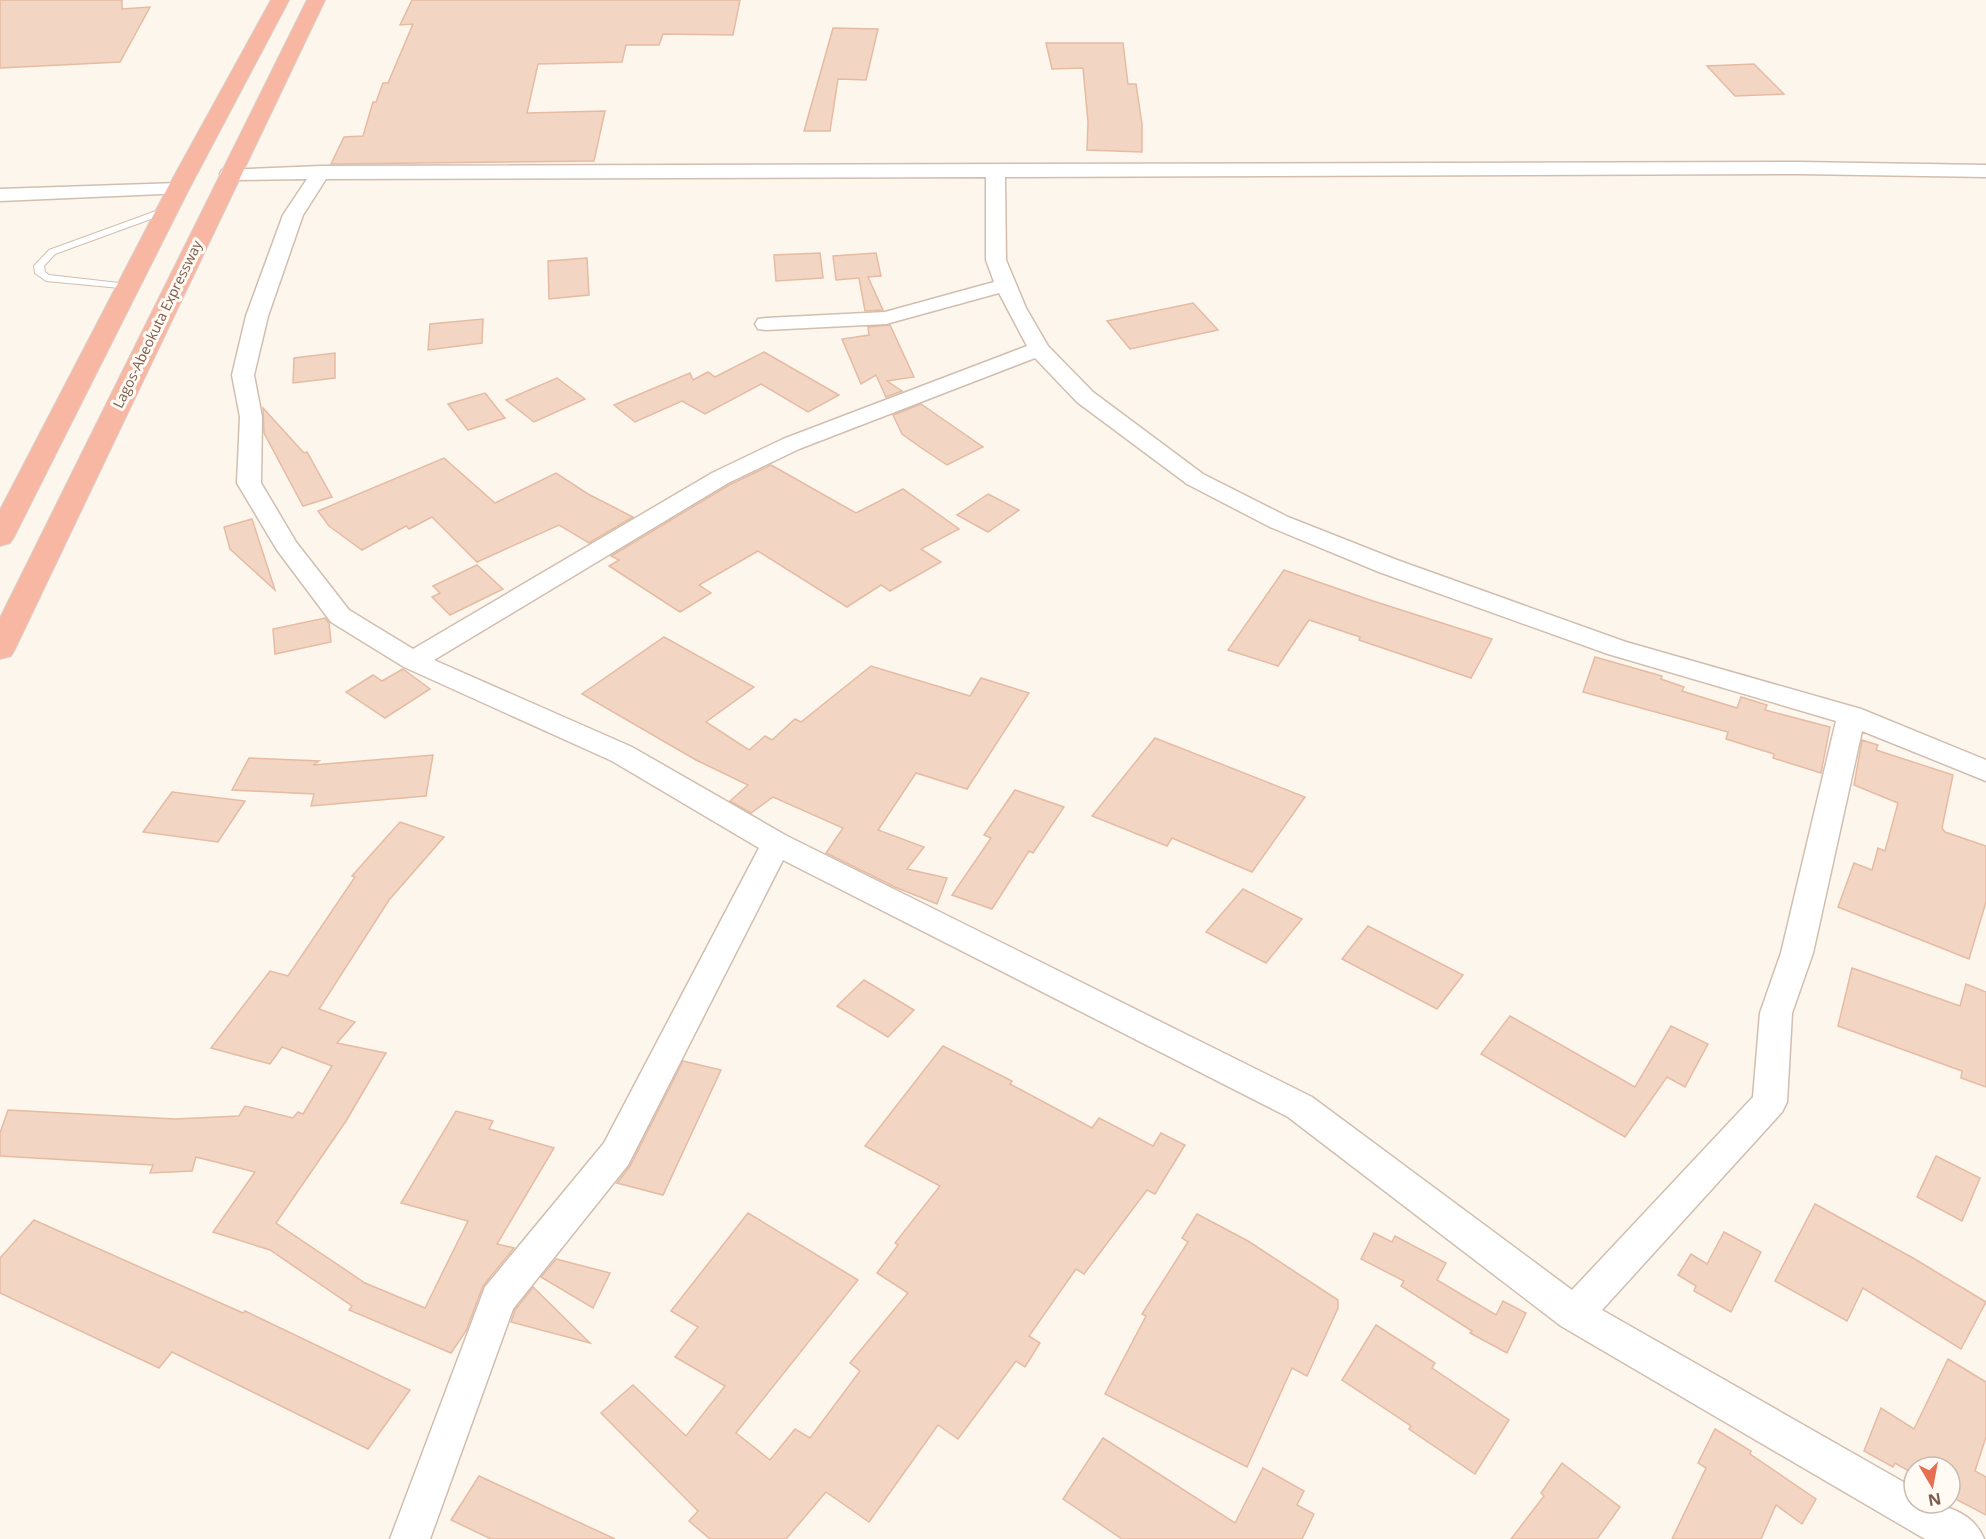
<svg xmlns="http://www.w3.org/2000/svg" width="1986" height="1539" font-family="'Open Sans',sans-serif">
	<rect width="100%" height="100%" fill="#fdf6ec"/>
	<g fill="#f3d5c3" stroke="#e6bba3" stroke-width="1.5">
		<path d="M0,0H122V9L150,7L120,62L0,68Z"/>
		<path d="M412,0H740L733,35L663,34L659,45H626L622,62L538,64L527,113L605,111L594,161L331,164L344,137L363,136L373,102H376L383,83H388L413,24L400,25Z"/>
		<path d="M833,28L878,29L866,80L838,79L830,131H804Z"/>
		<path d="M1046,43H1123L1128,84H1136L1142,124V152L1087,150L1088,122L1083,68L1052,69Z"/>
		<path d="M1754,64L1784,94L1735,96L1707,66Z"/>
		<path d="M820,253L823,278L776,281L774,255Z"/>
		<path d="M876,253L881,276L868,277L883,310L865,311L859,278L836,280L833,256Z"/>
		<path d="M587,258L589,295L549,299L548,261Z"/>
		<path d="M1193,303L1218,330L1130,349L1107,321Z"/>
		<path d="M483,319L482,343L428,350L430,324Z"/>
		<path d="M890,325L914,377L887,381L902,391L886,397L876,375L861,384L842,339L869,335L868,327Z"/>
		<path d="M764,352L839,395L808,412L761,384L705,414L682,401L635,422L614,405L690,373L693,380L708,372L715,377Z"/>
		<path d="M335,353V378L293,383L294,358Z"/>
		<path d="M557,378L585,399L534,422L506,400Z"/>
		<path d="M485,393L505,418L468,430L448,404Z"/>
		<path d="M921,404L983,447L947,465L920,447L902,434L893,415Z"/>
		<path d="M263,408L304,453L307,452L332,497L303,506L264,433Z"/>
		<path d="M444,458L495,503L556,473L588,494L633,517L589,543L559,525L477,562L432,517L409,529L406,526L362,550L329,526L318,511Z"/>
		<path d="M771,465L856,513L903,489L959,529L921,549L941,562L890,591L881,585L847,607L758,551L699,585L711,593L680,612L609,566L619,560L611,556L729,485Z"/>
		<path d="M988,494L1019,510L988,532L957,515Z"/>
		<path d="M252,519L275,590L230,549L224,527Z"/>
		<path d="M477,565L503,589L450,615L432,597L440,593L433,586Z"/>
		<path d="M1284,570L1373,601L1492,639L1471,678L1359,640L1360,637L1309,620L1278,666L1228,650Z"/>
		<path d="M325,618L329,623L331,642L275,654L273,629Z"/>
		<path d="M664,637L754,687L706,722L749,750L765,736L772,740L795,719L801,722L871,666L970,696L981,678L1029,693L967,789L916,773L878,830L924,847L907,869L947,878L937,904L895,887L826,853L843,828L773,797L751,813L730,801L748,785L696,760L582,694Z"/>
		<path d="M1595,657L1662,676L1661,679L1684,687L1682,691L1737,708L1741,697L1767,705L1765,710L1830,727L1821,773L1773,758L1774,754L1726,739L1728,732L1583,692Z"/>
		<path d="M403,669L430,689L385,718L346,692L373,675L382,681Z"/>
		<path d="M1155,738L1305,797L1252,872L1172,838L1167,846L1092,816Z"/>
		<path d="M1862,740L1878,745L1876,750L1953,775L1942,828L1945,832L1986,846V902L1969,959L1838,907L1854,863L1872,870L1878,848L1885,851L1898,803L1854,785Z"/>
		<path d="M433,755L426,796L311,806L314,794L232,790L249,758L319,761L313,765Z"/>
		<path d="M1015,790L1064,807L1033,853L1029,851L992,909L952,895L991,838L984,835Z"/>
		<path d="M172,792L245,801L218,842L143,832Z"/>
		<path d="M400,822L444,837L389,900L319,1009L355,1022L337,1043L386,1053L346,1121L276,1223L365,1283L425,1308L468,1221L401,1203L456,1111L493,1121L489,1129L554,1148L497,1244L514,1248L483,1286L466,1331L451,1353L349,1310L352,1306L270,1250L213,1232L255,1172L196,1157L192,1171L150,1173L153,1165L0,1156V1133L8,1110L175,1119L239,1116L245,1106L293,1118L298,1112L303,1114L332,1066L282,1047L270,1064L211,1048L270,971L288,976L355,877L352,876Z"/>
		<path d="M1243,889L1302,919L1266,963L1206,932Z"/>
		<path d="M1368,926L1463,975L1437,1009L1342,959Z"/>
		<path d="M1852,968L1960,1006L1966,984L1986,992V1087L1961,1078L1962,1071L1838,1026Z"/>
		<path d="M864,980L914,1010L888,1037L837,1006Z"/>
		<path d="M1510,1016L1635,1087L1671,1026L1708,1044L1685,1087L1667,1077L1625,1137L1481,1054Z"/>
		<path d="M943,1046L1012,1081L1010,1084L1092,1128L1099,1118L1153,1146L1161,1133L1185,1145L1155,1194L1147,1190L1084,1274L1076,1269L1029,1336L1040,1343L1025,1367L1016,1361L958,1439L938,1425L869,1522L826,1492L786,1539H710L689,1521L698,1511L601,1413L633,1385L686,1436L725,1386L675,1357L698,1327L671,1311L748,1213L858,1280L736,1433L770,1460L795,1429L810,1438L860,1371L850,1363L908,1293L877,1273L898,1245L895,1243L940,1186L865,1146Z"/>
		<path d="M683,1061L721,1070L663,1195L617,1183L630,1166Z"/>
		<path d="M1936,1156L1980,1178L1962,1221L1917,1197Z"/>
		<path d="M1815,1204L1913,1258L1986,1302L1961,1349L1863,1288L1847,1321L1775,1281Z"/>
		<path d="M1197,1214L1248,1241L1338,1300V1308L1307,1376L1292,1368L1247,1467L1105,1394L1146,1316L1142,1314L1188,1242L1182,1238Z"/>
		<path d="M34,1220L243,1313L245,1311L410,1390L368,1449L172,1352L159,1368L0,1293V1258Z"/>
		<path d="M1724,1232L1761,1252L1731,1312L1694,1291L1696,1286L1678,1275L1691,1254L1707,1264Z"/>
		<path d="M1374,1233L1392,1242L1395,1236L1446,1263L1437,1280L1496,1315L1503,1301L1526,1313L1507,1353L1470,1333L1472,1331L1401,1286L1404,1281L1361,1259Z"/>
		<path d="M556,1259L610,1273L593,1308L541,1277Z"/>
		<path d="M533,1287L590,1343L511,1322L515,1310Z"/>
		<path d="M1376,1325L1435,1363L1432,1368L1509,1420L1475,1474L1409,1429L1411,1426L1342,1380Z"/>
		<path d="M1948,1359L1986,1382V1437L1975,1471L1986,1477V1515L1950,1496V1467H1914V1474L1895,1463L1893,1467L1864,1451L1881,1408L1914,1429Z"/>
		<path d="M1715,1429L1751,1451L1750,1454L1816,1499L1802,1524L1776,1505L1761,1539H1672L1706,1468L1698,1463Z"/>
		<path d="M1103,1438L1235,1523L1263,1468L1304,1491L1297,1505L1314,1514L1302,1539H1122L1063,1499Z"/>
		<path d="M1562,1463L1620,1507L1597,1539H1511L1544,1496L1541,1493Z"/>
		<path d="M479,1476L615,1539H491L451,1520Z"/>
	</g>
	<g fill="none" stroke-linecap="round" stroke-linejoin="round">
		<g stroke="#d1beb0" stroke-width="2">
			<path id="lane" d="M167,207L172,210L170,212L55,254L44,266L45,272L49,275L128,284L131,285V289L46,281L35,273L34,266L49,250Z"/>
		</g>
		<g stroke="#d1beb0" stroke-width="3">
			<g id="street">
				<path d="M1800,162L1986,165V177L1800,174L1005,177L1006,260L1026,308L1048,346L1093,392L1203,474L1288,517L1397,560L1626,642L1861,709L1986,760V781L1862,731L1813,953L1792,1013L1787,1102L1782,1112L1602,1310L1914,1488V1503C1942,1503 1973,1511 1984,1539H1925L1561,1326L1288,1117L783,860L628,1165L513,1309L430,1539H390L485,1287L604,1143L759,848L612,761L404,667L331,622L277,550L237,483L240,417L232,375L246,316L283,215L307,179L229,180L222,178L220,174L222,170L321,166ZM986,177V260L994,282L885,312L766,318L758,319L755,324L758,329L766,330L886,324L999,293L1027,346L783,439L712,473L413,649L349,610L296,542L261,483L262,417L254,375L268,316L303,215L326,179ZM1035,358L1077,402L1187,484L1270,527L1379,572L1608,654L1836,721L1781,953L1760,1013L1753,1097L1572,1290L1312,1097L787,836L632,747L434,660L728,483L799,449Z"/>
				<path d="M178,183L188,189L185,193L0,201V189Z"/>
			</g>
		</g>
		<g stroke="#dad1cd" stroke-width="2">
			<g id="highway">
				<path d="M271,0H289L189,189L14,537L10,543L0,546V510L167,189Z"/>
				<path d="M307,0H325L15,649L11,656L0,659V618Z"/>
			</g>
		</g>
		<use href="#lane" fill="#fff" fill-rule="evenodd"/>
		<use href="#street" fill="#fff" fill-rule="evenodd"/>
		<use href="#highway" fill="#f7b7a3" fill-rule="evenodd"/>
	</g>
	<g text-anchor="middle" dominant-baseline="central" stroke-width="6" stroke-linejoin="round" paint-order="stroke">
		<g font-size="14" fill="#7a5c4d" stroke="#fffaf3">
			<text transform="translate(157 324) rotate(-64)">Lagos-Abeokuta Expressway</text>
		</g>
	</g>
	<g transform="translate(1932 1485) rotate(170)"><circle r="28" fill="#fffaf3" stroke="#cabbb1" stroke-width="1.5"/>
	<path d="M0-4.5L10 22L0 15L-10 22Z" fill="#e76f51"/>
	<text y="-9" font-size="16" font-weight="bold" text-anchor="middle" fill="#7a5c4d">N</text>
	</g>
</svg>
